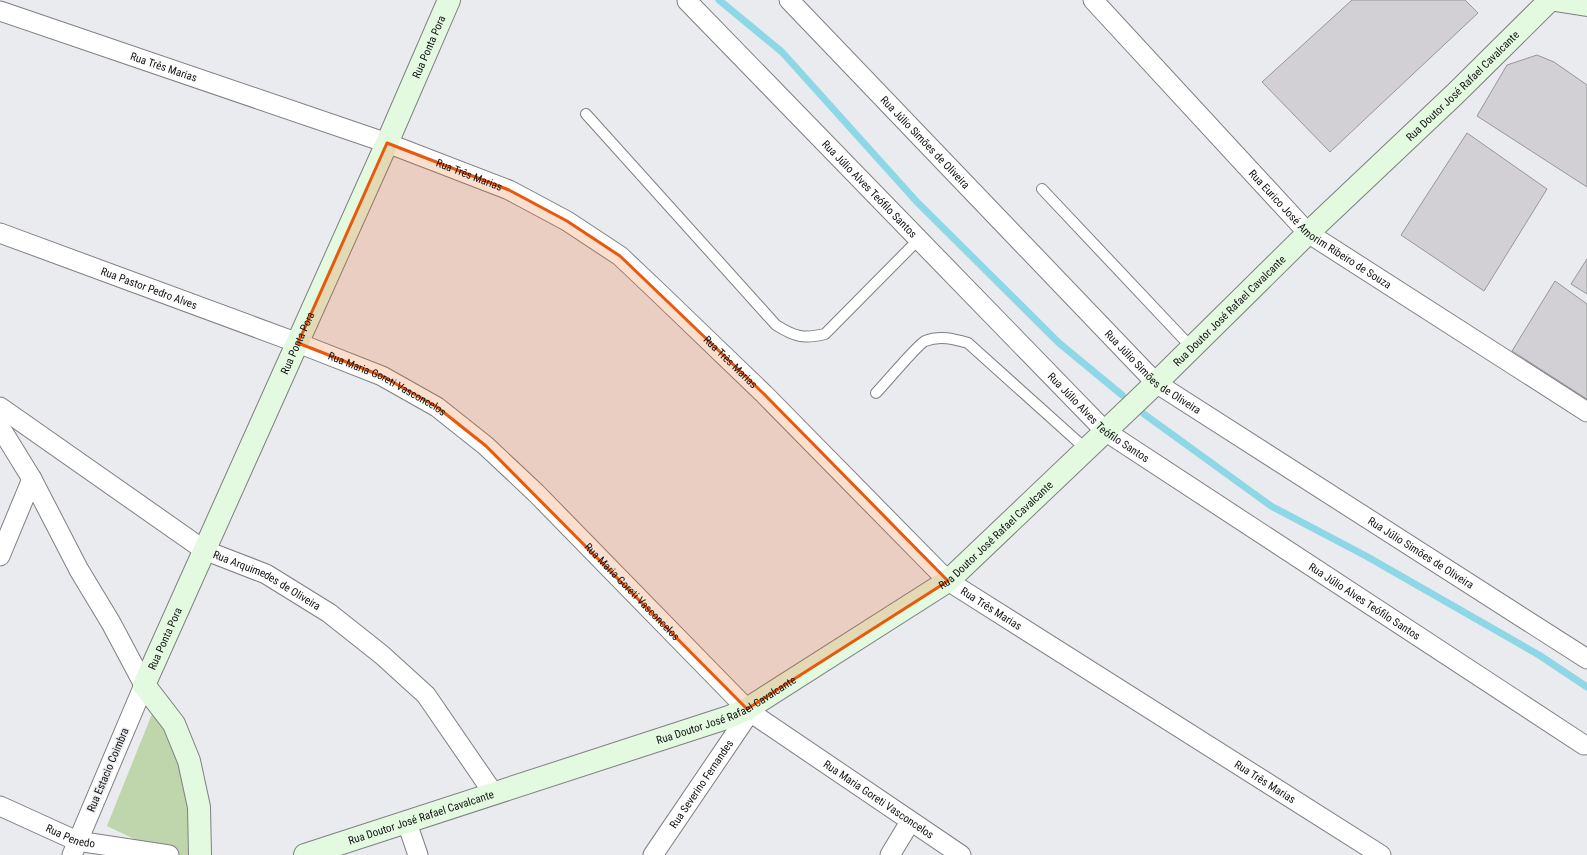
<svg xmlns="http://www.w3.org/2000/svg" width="1587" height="855" font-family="'Roboto Condensed',sans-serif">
	<rect width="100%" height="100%" fill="#eaebef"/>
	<path fill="#bfd5ab" d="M154,709L181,756L194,855H168L107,826Z"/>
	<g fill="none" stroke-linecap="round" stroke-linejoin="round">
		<g stroke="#8dd7e6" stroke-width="7">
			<path d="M719,0L782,52L917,202L1059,343L1122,395"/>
			<path d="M1144,414L1271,506L1366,556L1539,655L1587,687"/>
		</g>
	</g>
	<g fill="#d2d0d4" stroke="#979699">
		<path d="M1352,0H1465L1478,13L1330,152L1262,82Z"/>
		<path d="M1537,55L1554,62L1587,85V187L1477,116L1507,65Z"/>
		<path d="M1467,133L1547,189L1484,291L1401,235Z"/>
		<path d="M1587,259V294L1571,284Z"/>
		<path d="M1555,281L1587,304V399L1512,351Z"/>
	</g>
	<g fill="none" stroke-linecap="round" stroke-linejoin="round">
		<g stroke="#7f7f83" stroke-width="12">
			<g id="lane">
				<path d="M586,114L776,325C795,337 803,339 825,334L919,239"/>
				<path d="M1042,189L1192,348"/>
				<path d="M876,393C884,385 918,344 925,341C940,335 954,339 968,343L1086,449"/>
			</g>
		</g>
		<g stroke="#7f7f83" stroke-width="21">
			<g id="street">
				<path id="s1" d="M789,0L1156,383L1587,659"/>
				<path id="s2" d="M1093,0L1308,233L1587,412"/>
				<path id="s3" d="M687,1L1105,431L1584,745"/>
				<path id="s4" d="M0,11L387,143L509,190L567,221L620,256L658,292L764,394L948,581L1381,855"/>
				<path id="s5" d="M0,233L298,343L382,376L437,407L486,446L536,493L750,712L961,855"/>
				<path id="s6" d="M0,407L204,550L266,574L329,613L382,655L426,695L494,794"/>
				<path d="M0,427L32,479L79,570L111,623L144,685L72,855"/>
				<path d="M0,556L32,479"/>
				<path id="s7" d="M0,806L77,841L169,855"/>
				<path d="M407,823L418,855"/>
				<path id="s8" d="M653,855L750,712"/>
				<path d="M890,855L910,822"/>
			</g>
		</g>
		<g stroke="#7f7f83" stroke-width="24">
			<g id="secondary">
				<path d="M1555,0L1587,5"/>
				<path id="s9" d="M200,855L199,807L189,761L174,724L144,685L387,143L449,0"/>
				<path id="s10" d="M305,855L729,717L747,709L948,581L1156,383L1308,233L1455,94L1550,0"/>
			</g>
		</g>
		<use href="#lane" stroke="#fff" stroke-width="10"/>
		<use href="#street" stroke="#fff" stroke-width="19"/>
		<use href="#secondary" stroke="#e3fae0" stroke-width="22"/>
	</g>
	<path fill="#e8590c" fill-opacity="0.2" stroke="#e8590c" stroke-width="3" stroke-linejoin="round" d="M387,143L509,190L567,221L620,256L764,394L948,581L747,709L486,446L437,407L382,376L298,343Z"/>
	<g text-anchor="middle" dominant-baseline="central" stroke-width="3" stroke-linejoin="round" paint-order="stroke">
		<g font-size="11" fill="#121214" stroke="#eaebef">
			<text stroke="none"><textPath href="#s9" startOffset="883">Rua Ponta Pora</textPath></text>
			<text stroke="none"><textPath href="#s4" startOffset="173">Rua Três Marias</textPath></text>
			<text stroke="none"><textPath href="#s10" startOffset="1418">Rua Doutor José Rafael Cavalcante</textPath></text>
			<text stroke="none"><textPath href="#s1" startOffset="197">Rua Júlio Simões de Oliveira</textPath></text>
			<text stroke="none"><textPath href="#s4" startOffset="497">Rua Três Marias</textPath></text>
			<text stroke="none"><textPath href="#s3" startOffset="262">Rua Júlio Alves Teófilo Santos</textPath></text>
			<text stroke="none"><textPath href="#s2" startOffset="324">Rua Eurico José Amorim Ribeiro de Souza</textPath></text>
			<text stroke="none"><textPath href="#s5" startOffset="159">Rua Pastor Pedro Alves</textPath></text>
			<text stroke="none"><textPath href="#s10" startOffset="1094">Rua Doutor José Rafael Cavalcante</textPath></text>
			<text stroke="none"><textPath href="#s9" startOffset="559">Rua Ponta Pora</textPath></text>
			<text stroke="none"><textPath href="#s4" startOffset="822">Rua Três Marias</textPath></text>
			<text stroke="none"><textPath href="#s1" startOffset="521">Rua Júlio Simões de Oliveira</textPath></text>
			<text stroke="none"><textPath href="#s5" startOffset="416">Rua Maria Goreti Vasconcelos</textPath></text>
			<text stroke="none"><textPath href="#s3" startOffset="586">Rua Júlio Alves Teófilo Santos</textPath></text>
			<text stroke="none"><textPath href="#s10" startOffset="770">Rua Doutor José Rafael Cavalcante</textPath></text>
			<text stroke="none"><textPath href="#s1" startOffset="845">Rua Júlio Simões de Oliveira</textPath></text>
			<text stroke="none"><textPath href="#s6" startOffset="319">Rua Arquimedes de Oliveira</textPath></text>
			<text stroke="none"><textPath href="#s5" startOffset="740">Rua Maria Goreti Vasconcelos</textPath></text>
			<text stroke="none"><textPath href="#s3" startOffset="910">Rua Júlio Alves Teófilo Santos</textPath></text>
			<text stroke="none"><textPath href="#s4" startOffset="1182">Rua Três Marias</textPath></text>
			<text stroke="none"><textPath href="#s9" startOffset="235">Rua Ponta Pora</textPath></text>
			<text stroke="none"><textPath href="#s10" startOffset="446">Rua Doutor José Rafael Cavalcante</textPath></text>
			<text transform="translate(108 770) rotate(-67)">Rua Estacio Coimbra</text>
			<text stroke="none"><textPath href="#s4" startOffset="1506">Rua Três Marias</textPath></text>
			<text stroke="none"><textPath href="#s8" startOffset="86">Rua Severino Fernandes</textPath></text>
			<text stroke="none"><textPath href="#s5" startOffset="1064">Rua Maria Goreti Vasconcelos</textPath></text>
			<text stroke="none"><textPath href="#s10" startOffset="122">Rua Doutor José Rafael Cavalcante</textPath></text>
			<text stroke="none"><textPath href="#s7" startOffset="77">Rua Penedo</textPath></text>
		</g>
	</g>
</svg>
